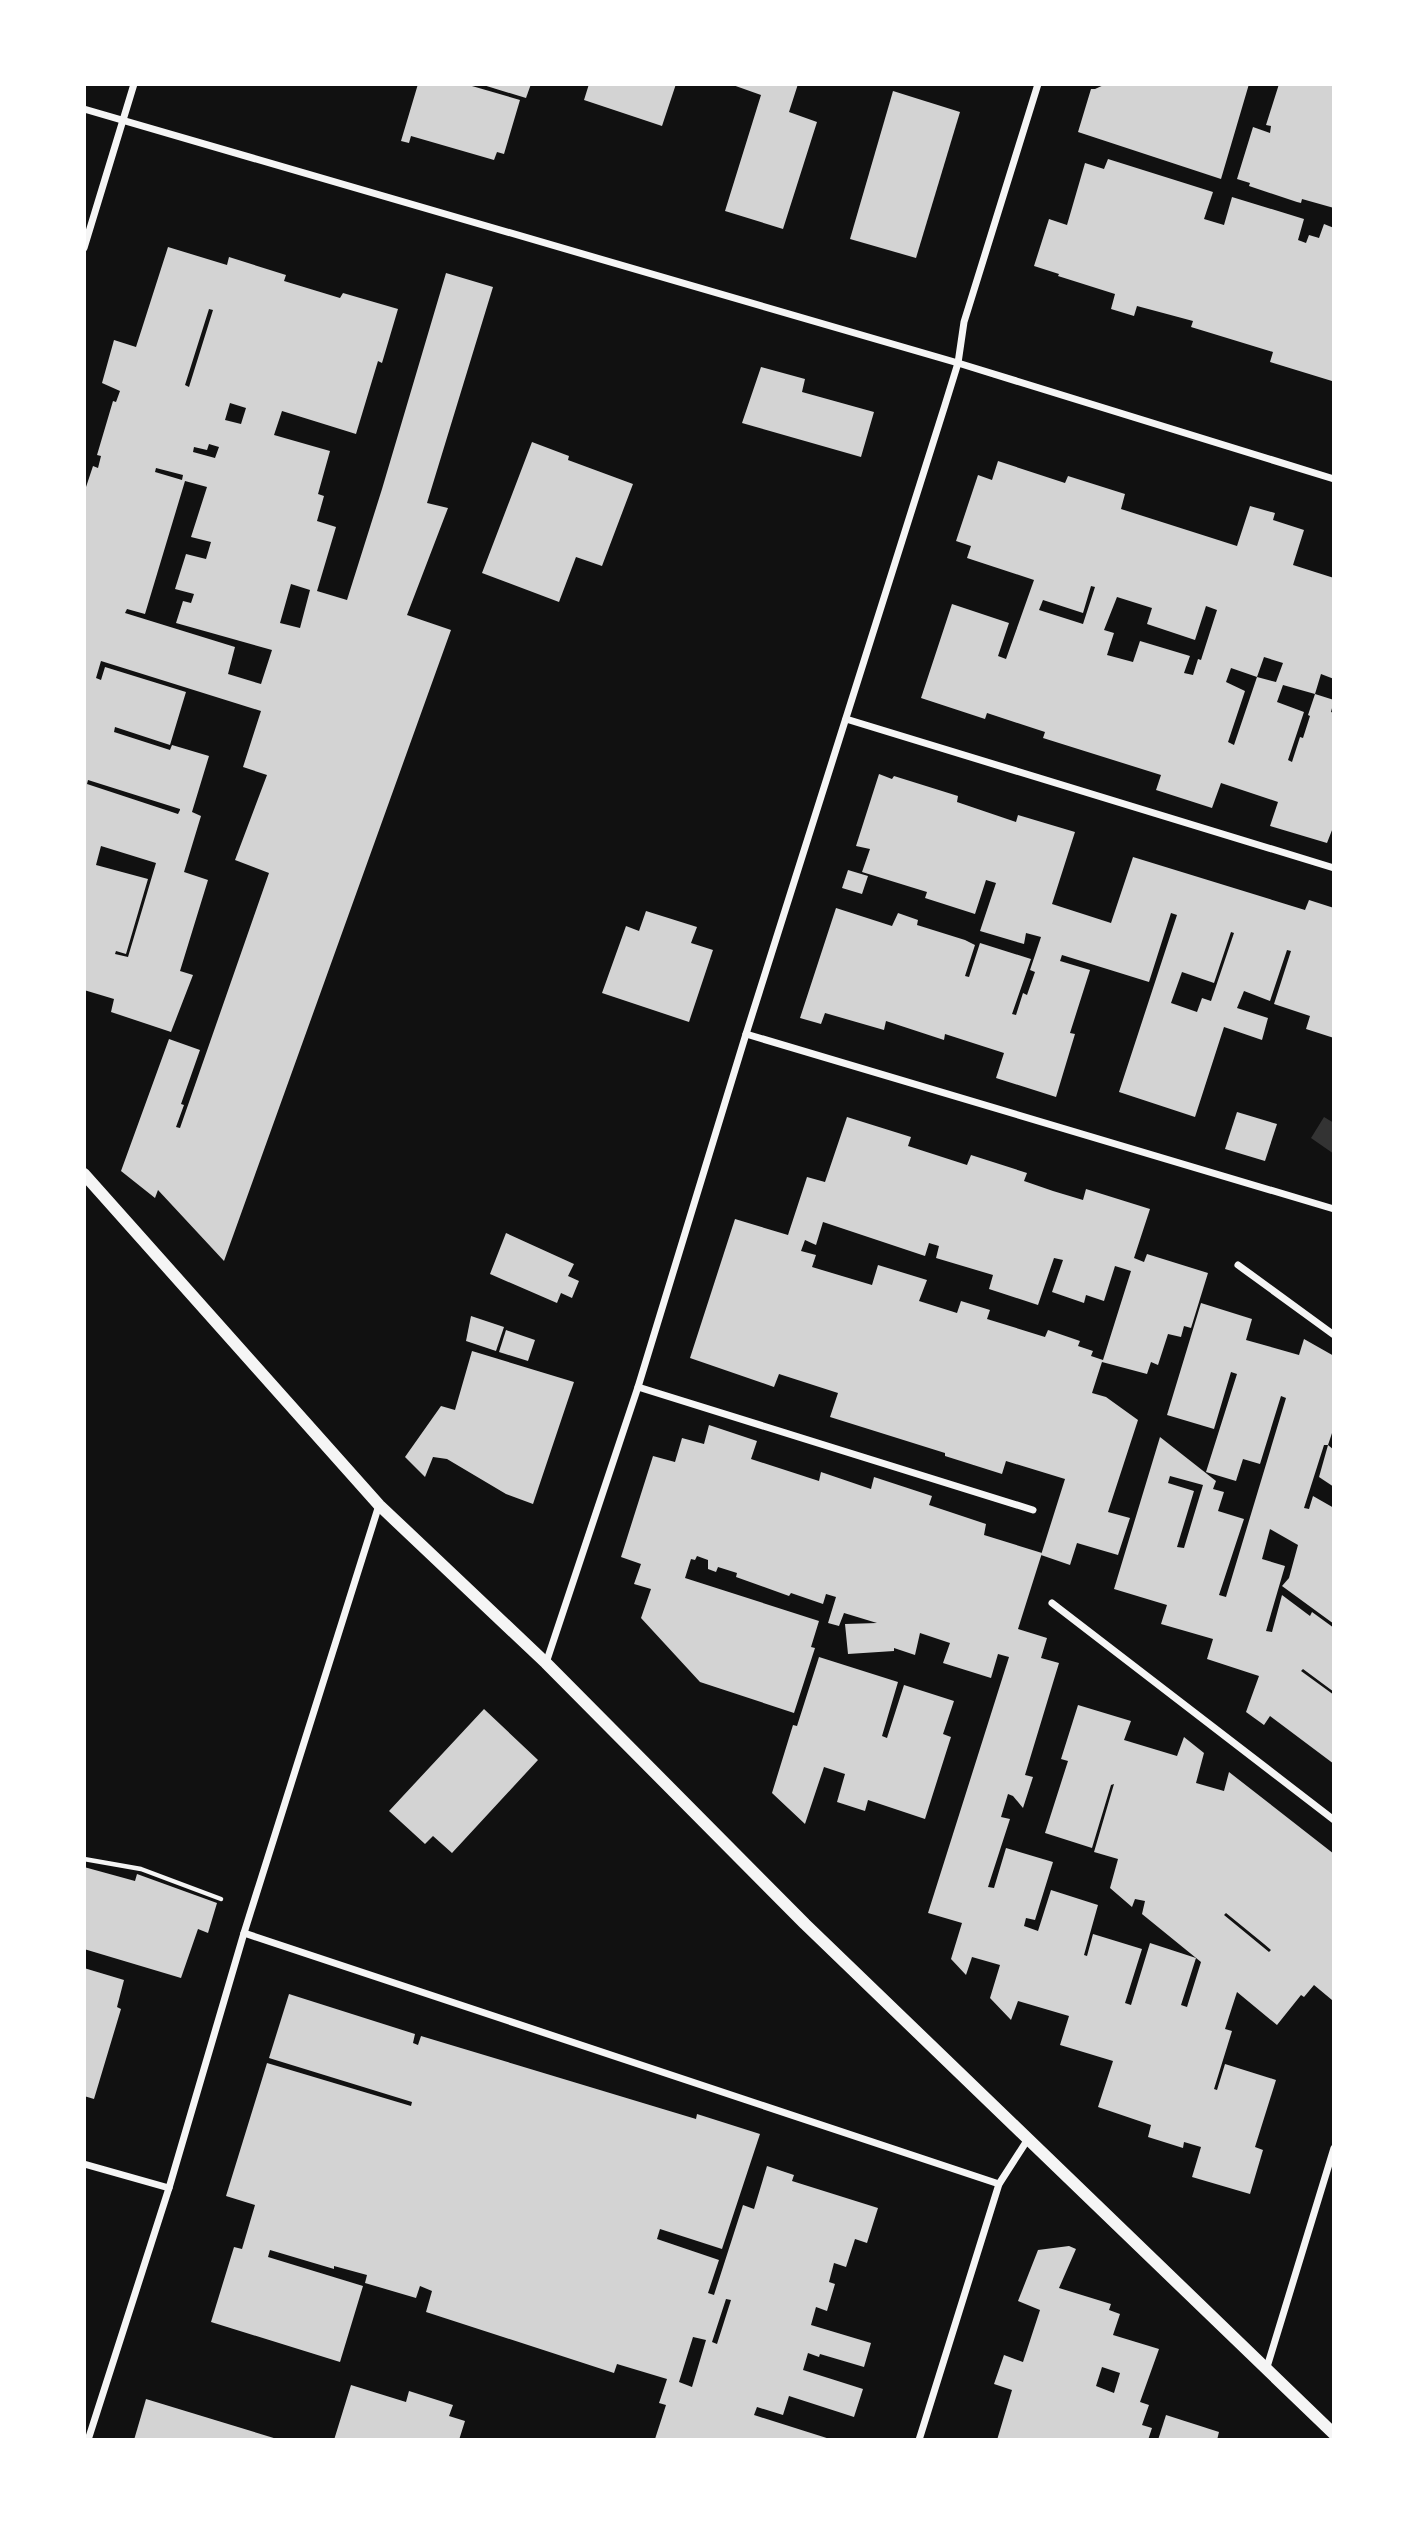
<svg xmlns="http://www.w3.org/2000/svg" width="1418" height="2524" font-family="'PT Sans Narrow',sans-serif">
	<rect width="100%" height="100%" fill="#111"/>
	<path fill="#333" d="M1324,1117L1334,1123V1154L1311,1138Z"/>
	<g fill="#d3d3d3" fill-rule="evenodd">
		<path d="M418,84H465L520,100L504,154L497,152L494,160L411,136L409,143L401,141Z"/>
		<path d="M480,84H531L526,98Z"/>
		<path d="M589,84H676L662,126L584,100Z"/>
		<path d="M730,84H798L789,112L817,122L783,229L725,211L761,95Z"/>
		<path d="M1106,84H1249L1221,179L1078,132L1091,89H1095Z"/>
		<path d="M1279,84H1334V208L1302,199L1301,203L1297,202L1249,186L1250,183L1237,179L1253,127L1270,133L1271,126L1266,125Z"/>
		<path d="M893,91L960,112L916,258L850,239Z"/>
		<path d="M1108,159L1213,192L1204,219L1224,225L1232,197L1304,219L1298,240L1306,243L1309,235L1319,238L1324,224L1334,228L1332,381L1270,362L1273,352L1191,327L1193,321L1137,306L1134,316L1111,309L1115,294L1058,276L1059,274L1034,266L1049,219L1067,225L1085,163L1104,169Z"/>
		<path d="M168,247L227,265L229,257L286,275L284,281L340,298L343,293L398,309L382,363L378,361L356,434L282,411L274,435L330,451L318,494L324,496L317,521L336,527L317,591L347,600L382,489L446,273L493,287L427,503L448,508L407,615L451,630L224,1261L158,1190L155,1198L121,1171L169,1039L200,1050L181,1104L184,1105L176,1127L180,1128L269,873L235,860L267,775L243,767L261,711L101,661L96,678L101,680L105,667L186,692L170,745L115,727L114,732L170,750L172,745L209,756L192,812L201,816L184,872L208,880L180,971L193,975L171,1032L111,1012L114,999L84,990V493L93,466L98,468L101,456L97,455L113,401L116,402L120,391L102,383L114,340L136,347ZM209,309L213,310L189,387L185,385ZM230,403L246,408L241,424L225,420ZM209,444L219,447L215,458L193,452L194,447L207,450ZM156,468L183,475L182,480L155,472ZM185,481L207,487L191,537L211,542L206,559L186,554L175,589L194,594L191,603L183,601L176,623L272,650L261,684L228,674L235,647L125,613L127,609L145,614ZM291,584L310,590L300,628L280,623ZM88,780L180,809V810L178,814L87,784ZM101,846L156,863L128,957L115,954L116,951L126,954L148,879L96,865Z"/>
		<path d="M761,367L805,379L802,392L874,412L861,457L742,423Z"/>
		<path d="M532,442L569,456L568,460L633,484L602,566L576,557L559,602L482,573Z"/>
		<path d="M998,461L1065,483L1068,476L1125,494L1121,509L1237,546L1250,506L1275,513L1273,520L1304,530L1293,565L1334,578V679L1321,674L1315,694L1283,685L1277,702L1304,712L1288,760L1292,762L1300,737L1303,738L1310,716L1308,715L1315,694L1334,700L1331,712L1334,713V825L1327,843L1270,826L1278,802L1221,783L1212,808L1156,790L1161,775L1043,738L1045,732L987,713L985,719L921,698L952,604L1009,623L998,656L1006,659L1034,580L967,558L971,546L956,541L978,475L992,480ZM1091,586L1095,587L1083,624L1039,610L1043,600L1083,613ZM1117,597L1152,608L1147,624L1195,640L1206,606L1217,610L1201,660L1198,659L1193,675L1184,673L1190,656L1140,641L1133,662L1107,655L1114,633L1104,630ZM1264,657L1283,663L1276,682L1257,677ZM1231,668L1257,677L1234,745L1228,742L1245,691L1226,682Z"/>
		<path d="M879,774L892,779L894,776L958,796L957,802L1016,822L1018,815L1075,832L1052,904L1111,923L1133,857L1305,910L1309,900L1334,908V1038L1306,1029L1310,1016L1274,1004L1291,951L1287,950L1270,1001L1244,991L1237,1008L1268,1018L1262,1040L1224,1027L1195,1117L1119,1092L1177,915L1171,913L1149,982L1062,955L1060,961L1090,970L1070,1033L1075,1034L1056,1097L996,1078L1004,1053L945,1034L944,1040L886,1021L884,1030L825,1013L821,1024L800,1018L836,908L892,926L898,913L918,920L917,925L965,940L975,945L965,976L969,977L980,943L1031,959L1012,1014L1016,1015L1023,993L1027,995L1035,972L1030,970L1041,937L1026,933L1024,944L980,931L996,883L986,880L975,914L925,898L927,892L862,872L870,849L856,846ZM1231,932L1234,933L1211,1001L1202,998L1197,1012L1171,1003L1182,972L1214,983Z"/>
		<path d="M848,870L868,876L862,894L842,888Z"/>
		<path d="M646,911L697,927L691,943L713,950L689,1022L602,993L626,926L639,931Z"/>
		<path d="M1237,1112L1277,1124L1265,1161L1225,1149Z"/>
		<path d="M847,1117L911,1137L908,1146L967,1165L971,1155L1027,1173L1024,1181L1053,1191L1083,1200L1086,1189L1150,1209L1134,1258L1144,1262L1147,1254L1208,1273L1191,1328L1184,1326L1181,1337L1168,1334L1158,1365L1151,1362L1147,1374L1102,1362L1100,1368L1092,1393L1106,1397L1138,1420L1108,1512L1130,1518L1118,1555L1077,1543L1070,1565L1041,1555L1065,1479L1006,1461L1002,1474L945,1456V1453L830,1417L838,1393L779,1374L774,1387L690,1358L735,1219L788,1235L807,1177L825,1182ZM823,1222L925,1256L929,1243L939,1246L936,1258L993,1275L989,1289L1038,1305L1054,1258L1063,1260L1052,1292L1084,1303L1086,1295L1104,1301L1115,1266L1131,1271L1103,1360L1091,1356L1093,1351L1078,1346L1080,1341L1048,1330L1045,1337L987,1319L990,1310L961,1301L957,1313L919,1301L927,1280L878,1265L872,1285L812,1267L816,1255L801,1251L805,1240L816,1245Z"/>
		<path d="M506,1233L574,1264L568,1276L579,1281L572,1298L561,1293L557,1303L490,1274Z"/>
		<path d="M1201,1303L1252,1319L1246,1340L1299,1355L1304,1339L1334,1356V1427L1328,1445H1324L1304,1508L1309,1509L1313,1496L1334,1508V1624L1282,1586L1289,1578L1298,1545L1270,1529L1262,1559L1285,1566L1266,1631L1272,1632L1282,1595L1310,1616L1312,1612L1334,1628V1692L1303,1669L1301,1671L1334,1695V1764L1270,1716L1264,1725L1246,1712L1259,1676L1207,1659L1213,1639L1161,1624L1167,1605L1114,1589L1160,1437L1216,1481L1213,1489L1224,1492L1218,1511L1244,1519L1219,1595L1226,1597L1286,1398L1281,1396L1260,1464L1243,1459L1236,1481L1206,1472L1237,1374L1231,1372L1214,1429L1167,1415ZM1170,1476L1203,1485L1184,1548L1177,1547L1194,1491L1168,1483Z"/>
		<path d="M471,1316L504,1327L496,1351L466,1341Z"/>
		<path d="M506,1330L535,1340L528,1361L499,1352Z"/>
		<path d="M472,1351L574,1382L533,1504L506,1494L447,1459L433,1457L425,1477L405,1457L441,1406L455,1410Z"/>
		<path d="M709,1425L757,1441L751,1459L819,1481L821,1472L871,1489L874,1477L932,1496L929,1505L986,1524L984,1535L1042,1553L1018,1629L1047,1638L1041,1658L1059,1663L1025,1775L1033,1777L1023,1808L1013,1796L1008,1794L1001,1817L1010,1819L988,1887L994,1888L1006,1848L1053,1862L1035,1920L1026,1918L1024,1926L1038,1931L1051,1890L1098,1905L1084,1955L1087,1956L1093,1934L1142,1949L1125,2003L1131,2005L1150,1943L1196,1958L1181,2005L1187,2007L1201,1962L1142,1914L1145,1901L1135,1899L1132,1907L1110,1888L1118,1859L1094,1852L1114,1784L1111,1785L1092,1848L1045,1833L1068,1761L1061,1759L1078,1705L1131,1721L1124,1740L1177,1756L1184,1737L1204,1753L1196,1783L1224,1791L1229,1772L1334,1854V1997L1332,2000L1314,1985L1304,1997L1301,1995L1277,2025L1237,1992L1225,2029L1232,2031L1214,2089L1217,2090L1225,2064L1276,2080L1255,2147L1263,2150L1250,2194L1192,2177L1201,2147L1184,2142L1183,2148L1148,2137L1151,2125L1098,2107L1113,2061L1060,2045L1069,2016L1018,2001L1011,2020L990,1998L1000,1965L972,1957L966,1975L951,1959L962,1923L928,1913L1009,1657L998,1654L991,1678L943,1663L950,1643L920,1633L915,1655L894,1648V1651L848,1654L845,1624L877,1623L844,1613L839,1626L828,1623L836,1597L826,1594L823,1604L791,1593L789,1596L736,1577L737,1573L718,1567L716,1572L708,1569V1560L697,1556L695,1560L691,1559L685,1578L819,1621L811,1647L815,1648L794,1713L700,1682L641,1618L651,1589L634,1584L641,1564L621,1557L653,1456L675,1462L682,1438L704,1444ZM1226,1913L1264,1944L1271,1950L1269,1952L1224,1915Z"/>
		<path d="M1328,1445L1334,1450V1487L1319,1477Z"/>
		<path d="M819,1657L898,1682L882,1736L887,1738L904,1685L954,1701L943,1734L951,1737L925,1819L868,1800L865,1811L837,1802L845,1774L824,1767L805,1824L772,1793L793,1725L797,1726Z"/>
		<path d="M484,1709L538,1760L452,1853L433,1836L425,1844L389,1811Z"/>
		<path d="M84,1867L135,1881L137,1874L217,1903L208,1933L198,1929L181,1978L84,1949Z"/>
		<path d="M84,1968L124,1980L117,2007L121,2009L94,2099L84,2096Z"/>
		<path d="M289,1994L415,2034L413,2043L418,2045L421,2036L696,2119L697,2114L760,2134L722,2249L660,2229L657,2239L719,2260L708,2293L714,2295L743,2205L754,2209L767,2166L794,2175L792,2181L878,2208L867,2243L855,2239L846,2267L834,2263L829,2282L835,2284L827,2311L816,2307L811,2325L871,2343L864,2367L820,2354L819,2357L808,2353L803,2370L863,2389L854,2417L789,2396L783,2415L757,2407L754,2415L833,2440H659L655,2439L666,2405L659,2403L667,2379L617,2364L614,2373L426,2312L432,2291L420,2286L416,2298L365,2283L367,2275L334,2266V2269L270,2250L268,2257L363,2286L340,2362L211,2322L234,2247L242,2249L255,2205L226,2196L267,2063L411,2106L412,2102L269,2058ZM726,2299L731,2300L717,2344L712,2342ZM693,2337L706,2340L692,2387L679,2382Z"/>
		<path d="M1069,2246L1076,2249L1059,2288L1111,2304L1109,2310L1120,2314L1113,2335L1159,2349L1140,2402L1149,2405L1142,2425L1152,2428L1148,2440H997L1012,2390L994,2384L1004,2355L1023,2362L1040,2310L1018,2301L1038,2250ZM1102,2367L1120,2373L1114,2393L1096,2386Z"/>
		<path d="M351,2385L406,2402L409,2391L453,2405L449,2416L465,2421L459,2440H334Z"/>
		<path d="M146,2399L277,2439V2440H134Z"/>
		<path d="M1166,2415L1219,2432L1217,2440H1158Z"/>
	</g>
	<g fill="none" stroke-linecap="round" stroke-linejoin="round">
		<path stroke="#f5f5f5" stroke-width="4.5" d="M84,1859L141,1869L221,1899"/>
		<g stroke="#f5f5f5" stroke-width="7">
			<path d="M84,109L958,363L1334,479"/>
			<path d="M84,248L134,84"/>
			<path d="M846,719L1334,868"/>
			<path d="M746,1034L1334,1209"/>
			<path d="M1238,1265L1334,1335"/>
			<path d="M638,1387L1033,1510"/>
			<path d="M1052,1603L1334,1820"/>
			<path d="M546,1663L638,1387L746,1034L945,405L958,363L964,322L1038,84"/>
			<path d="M244,1933L999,2184"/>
			<path d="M84,2164L169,2188"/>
			<path d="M1267,2367L1334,2148"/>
			<path d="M88,2440L169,2188L244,1933L379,1505"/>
			<path d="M919,2440L999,2184L1028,2139"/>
		</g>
		<path stroke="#f5f5f5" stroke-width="12" d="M84,1174L379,1505L546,1663L805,1924L1334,2434"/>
	</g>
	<rect width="1418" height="2524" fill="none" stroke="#ffffff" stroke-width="172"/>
</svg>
